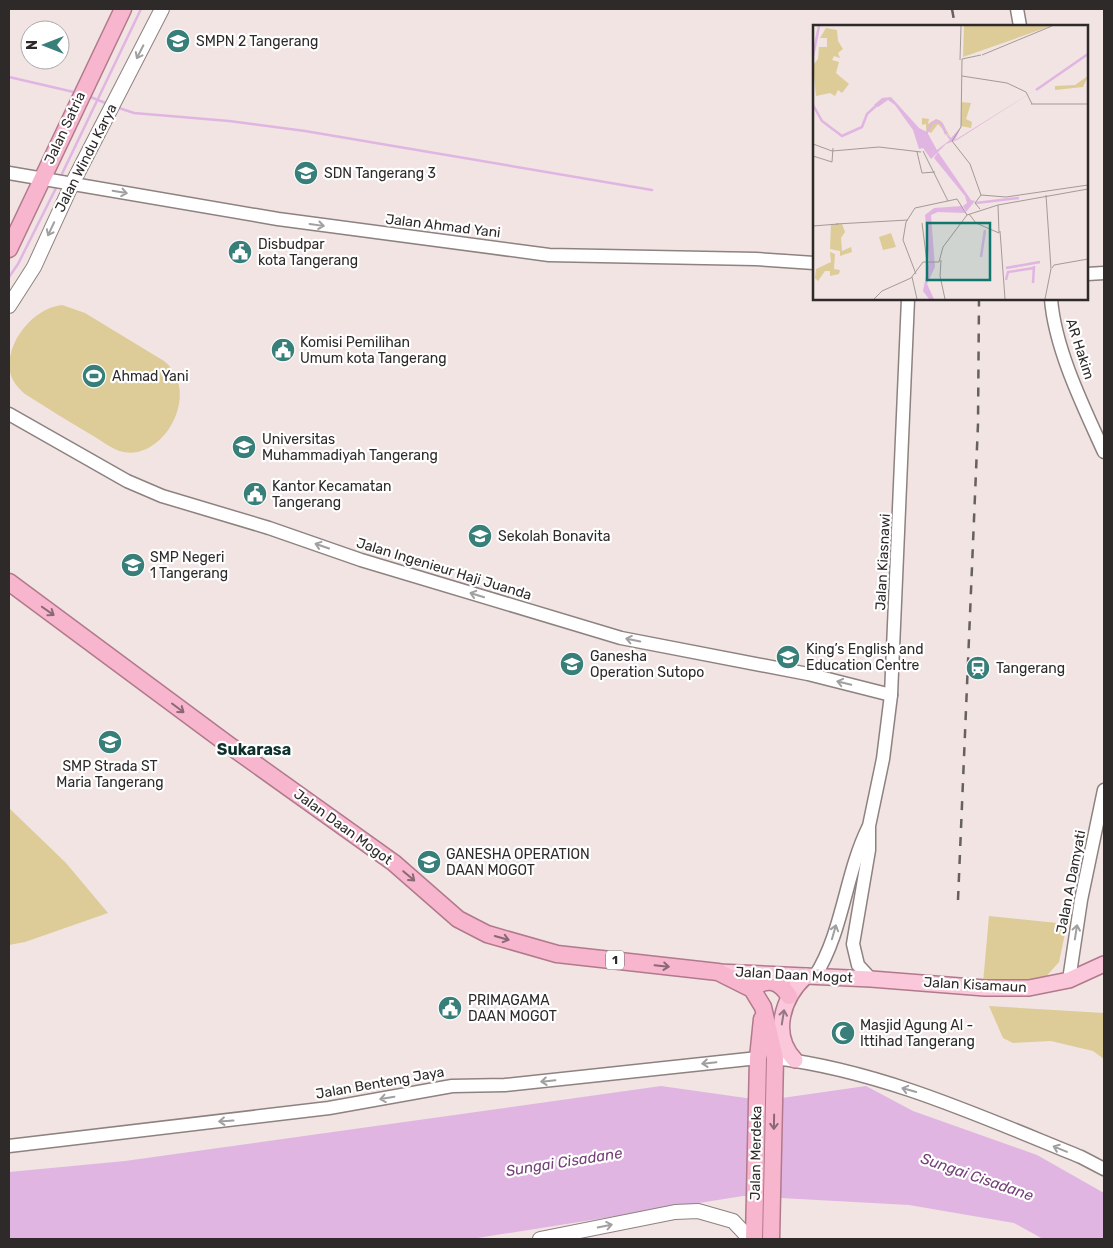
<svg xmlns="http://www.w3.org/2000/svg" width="1113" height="1248" font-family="Rubik,sans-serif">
	<rect width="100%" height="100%" fill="#f1e4e2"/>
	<g fill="#ddcc98">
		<path d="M62,305L85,313L164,361C202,391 165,460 124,452C112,450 101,440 90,434C68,421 47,408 25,394C18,388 12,381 10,372C5,343 33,308 62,305Z"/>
		<path d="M9,808L66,863L108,913L25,942L9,945Z"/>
		<path d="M989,916L1067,924L1059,962L1043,980L983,983Z"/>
		<path d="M989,1006L1104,1013V1059L1093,1051L1051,1041L1013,1043L1003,1038Z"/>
	</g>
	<path fill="#e0b5e2" d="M661,1086L746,1098H782L866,1086L913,1111L1037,1155L1104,1193V1239H1043L1014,1223L909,1205L743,1196L471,1239H9V1172L125,1161Z"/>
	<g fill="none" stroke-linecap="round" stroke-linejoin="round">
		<g stroke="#e0b5e2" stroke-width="2.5">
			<path d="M9,77L78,93"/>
			<path d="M88,96L108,104"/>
			<path d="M116,107L134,113L229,121L305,131L652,190"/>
			<path d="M60,178L141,9"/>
			<path d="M9,277L18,264L57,186"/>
		</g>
		<g stroke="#8d8280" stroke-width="15">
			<g id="tertiary">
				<path d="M1017,9L1020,26"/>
				<path d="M9,173L278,219L549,255L756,259L814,263"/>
				<path d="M1087,274L1104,273"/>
				<path d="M1051,299C1055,349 1083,406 1104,452"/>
				<path d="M9,414L127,481L162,496L269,528L361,560L621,638L808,674L891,695"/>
				<path d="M815,976C843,932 845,875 868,828"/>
				<path d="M871,979L858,965L853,944L869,850V826L883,759L891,695L908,299"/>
				<path d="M1069,980L1081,900L1104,790"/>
				<path d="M775,1058C882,1071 982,1117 1081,1157L1104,1169"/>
				<path d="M9,1146L329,1108L452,1086L505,1085L758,1058"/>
			</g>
		</g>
		<g stroke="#8d8280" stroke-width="16">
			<g id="secondary">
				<path d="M9,306L34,267L72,184L162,9"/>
				<path d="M540,1239L675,1212L698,1211L733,1221L750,1239"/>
			</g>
		</g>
		<g stroke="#b1798c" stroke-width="18">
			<g id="primary">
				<path d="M718,972L871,979L985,988H1029L1069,980L1104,964"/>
				<path d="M795,1060C771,1035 782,998 806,976"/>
			</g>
		</g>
		<g stroke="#b1798c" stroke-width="19">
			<g id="trunk">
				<path d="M9,249L123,9"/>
				<path d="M9,582L226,743L394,863L458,919L487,934L557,954L718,972L752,989L763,1007L775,1058L771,1239"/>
				<path d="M752,989C766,977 779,980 789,996"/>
				<path d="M754,1239L758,1058L762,1019"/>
			</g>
		</g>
		<use href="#tertiary" stroke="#fff" stroke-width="12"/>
		<use href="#secondary" stroke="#fff" stroke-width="14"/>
		<use href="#primary" stroke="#fac8da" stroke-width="15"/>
		<use href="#trunk" stroke="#f8b6ce" stroke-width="16"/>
		<g stroke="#66605e" stroke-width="2.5" stroke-dasharray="9 9" stroke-linecap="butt">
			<path d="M952,9L955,26"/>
			<path d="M958,900L978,424L979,299"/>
		</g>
	</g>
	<defs><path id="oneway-shaft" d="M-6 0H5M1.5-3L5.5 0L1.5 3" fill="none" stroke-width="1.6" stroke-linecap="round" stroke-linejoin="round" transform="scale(1.25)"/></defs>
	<g stroke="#a19f9f">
		<use href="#oneway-shaft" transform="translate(140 52) rotate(117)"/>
		<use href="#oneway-shaft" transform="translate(120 192) rotate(10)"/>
		<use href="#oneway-shaft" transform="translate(317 225) rotate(8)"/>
		<use href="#oneway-shaft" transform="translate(51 229) rotate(115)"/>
		<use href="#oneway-shaft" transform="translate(322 546) rotate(-161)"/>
		<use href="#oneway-shaft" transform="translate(477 595) rotate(-163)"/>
		<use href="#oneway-shaft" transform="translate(633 640) rotate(-169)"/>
		<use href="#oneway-shaft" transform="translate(844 683) rotate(-166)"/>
		<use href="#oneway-shaft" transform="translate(834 932) rotate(-74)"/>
		<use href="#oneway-shaft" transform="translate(1076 932) rotate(-81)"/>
		<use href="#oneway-shaft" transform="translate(709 1063) rotate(174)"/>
		<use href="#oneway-shaft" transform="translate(548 1081) rotate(174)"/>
		<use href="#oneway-shaft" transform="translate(909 1090) rotate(-164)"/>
		<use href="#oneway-shaft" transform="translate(387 1098) rotate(170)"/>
		<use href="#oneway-shaft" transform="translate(226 1121) rotate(176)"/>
		<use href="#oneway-shaft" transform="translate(1060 1149) rotate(-158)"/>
		<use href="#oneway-shaft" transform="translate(605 1226) rotate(-11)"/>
	</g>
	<g stroke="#896973">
		<use href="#oneway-shaft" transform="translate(48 611) rotate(35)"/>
		<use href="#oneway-shaft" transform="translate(178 708) rotate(37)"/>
		<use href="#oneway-shaft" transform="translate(409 876) rotate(40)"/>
		<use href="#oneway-shaft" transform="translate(502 938) rotate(16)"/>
		<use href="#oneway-shaft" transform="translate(662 966) rotate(6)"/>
		<use href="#oneway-shaft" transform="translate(774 1122) rotate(91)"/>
	</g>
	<use stroke="#947982" href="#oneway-shaft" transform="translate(783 1017) rotate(-81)"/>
	<defs>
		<g id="university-disc" transform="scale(1.25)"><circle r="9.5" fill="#387f79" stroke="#fff"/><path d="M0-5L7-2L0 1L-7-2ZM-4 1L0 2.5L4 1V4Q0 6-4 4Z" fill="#fff"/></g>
		<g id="school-disc" transform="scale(1.25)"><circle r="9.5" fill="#387f79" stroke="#fff"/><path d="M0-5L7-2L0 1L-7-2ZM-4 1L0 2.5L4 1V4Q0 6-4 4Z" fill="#fff"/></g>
		<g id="civic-disc" transform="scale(1.25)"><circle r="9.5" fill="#387f79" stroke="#fff"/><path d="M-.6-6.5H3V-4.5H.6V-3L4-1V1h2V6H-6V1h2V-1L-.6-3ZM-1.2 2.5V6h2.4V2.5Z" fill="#fff"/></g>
		<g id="stadium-disc" transform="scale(1.25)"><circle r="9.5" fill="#387f79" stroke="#fff"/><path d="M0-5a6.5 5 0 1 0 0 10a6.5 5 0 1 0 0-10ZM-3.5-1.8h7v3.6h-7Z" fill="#fff"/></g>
		<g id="station-disc" transform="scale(1.25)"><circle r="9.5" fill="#387f79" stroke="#fff"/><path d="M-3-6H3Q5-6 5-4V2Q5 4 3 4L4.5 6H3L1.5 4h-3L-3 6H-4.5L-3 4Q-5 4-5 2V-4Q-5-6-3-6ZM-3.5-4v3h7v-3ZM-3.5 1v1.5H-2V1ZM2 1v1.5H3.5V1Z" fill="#fff"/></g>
		<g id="mosque-disc" transform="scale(1.25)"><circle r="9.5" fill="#387f79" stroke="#fff"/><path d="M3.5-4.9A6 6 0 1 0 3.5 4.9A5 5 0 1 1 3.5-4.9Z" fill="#fff"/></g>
	</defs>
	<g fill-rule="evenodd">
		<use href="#university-disc" x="178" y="41"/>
		<use href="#school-disc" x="306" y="173"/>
		<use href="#civic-disc" x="240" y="252"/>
		<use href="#civic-disc" x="283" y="350"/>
		<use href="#stadium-disc" x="94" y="376"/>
		<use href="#university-disc" x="244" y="447"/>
		<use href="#civic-disc" x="255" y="494"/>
		<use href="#school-disc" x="480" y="536"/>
		<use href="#school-disc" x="133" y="565"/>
		<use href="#school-disc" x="788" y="657"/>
		<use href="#school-disc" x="572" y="664"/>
		<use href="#station-disc" x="978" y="668"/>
		<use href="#school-disc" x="110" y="742"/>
		<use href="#school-disc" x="429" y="862"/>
		<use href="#civic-disc" x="450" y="1008"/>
		<use href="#mosque-disc" x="843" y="1033"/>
	</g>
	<g text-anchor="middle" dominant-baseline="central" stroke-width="4.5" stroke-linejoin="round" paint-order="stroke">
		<rect fill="#fff" stroke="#6d6a69" stroke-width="1" x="606" y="950.5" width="18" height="19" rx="4"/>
		<g font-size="12" font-weight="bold" fill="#2e2a29">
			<text x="615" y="960">1</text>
		</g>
		<g font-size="14" fill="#2e2a29" stroke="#fff" text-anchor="start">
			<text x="196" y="41">SMPN 2 Tangerang</text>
			<text x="324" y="173">SDN Tangerang 3</text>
			<text x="258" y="244">Disbudpar<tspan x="258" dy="16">kota Tangerang</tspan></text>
			<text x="300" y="342">Komisi Pemilihan<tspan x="300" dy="16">Umum kota Tangerang</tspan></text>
			<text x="112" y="376">Ahmad Yani</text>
			<text x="262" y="439">Universitas<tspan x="262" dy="16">Muhammadiyah Tangerang</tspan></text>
			<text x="272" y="486">Kantor Kecamatan<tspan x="272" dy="16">Tangerang</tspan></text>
			<text x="498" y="536">Sekolah Bonavita</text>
			<text x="150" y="557">SMP Negeri<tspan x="150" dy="16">1 Tangerang</tspan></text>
			<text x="806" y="649">King’s English and<tspan x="806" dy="16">Education Centre</tspan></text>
			<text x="590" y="656">Ganesha<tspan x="590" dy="16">Operation Sutopo</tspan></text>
			<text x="996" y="668">Tangerang</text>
			<text x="110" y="766" text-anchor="middle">SMP Strada ST<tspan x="110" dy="16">Maria Tangerang</tspan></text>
			<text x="446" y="854">GANESHA OPERATION<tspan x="446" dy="16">DAAN MOGOT</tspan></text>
			<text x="468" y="1000">PRIMAGAMA<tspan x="468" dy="16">DAAN MOGOT</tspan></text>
			<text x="860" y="1025">Masjid Agung Al -<tspan x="860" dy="16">Ittihad Tangerang</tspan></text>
		</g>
		<g font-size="14" fill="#2e2a29" stroke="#fff">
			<text transform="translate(65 128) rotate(-65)">Jalan Satria</text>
			<text transform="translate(86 158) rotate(-63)">Jalan Windu Karya</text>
			<text transform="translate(443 226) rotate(7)">Jalan Ahmad Yani</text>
			<text transform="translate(1080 349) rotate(72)">AR Hakim</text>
			<text transform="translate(883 562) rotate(-87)">Jalan Kiasnawi</text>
			<text transform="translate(444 569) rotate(17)">Jalan Ingenieur Haji Juanda</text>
			<text transform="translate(343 827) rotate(36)">Jalan Daan Mogot</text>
			<text transform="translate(1071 882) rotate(-79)">Jalan A Damyati</text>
			<text transform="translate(794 975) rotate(3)">Jalan Daan Mogot</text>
			<text transform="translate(975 985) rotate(3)">Jalan Kisamaun</text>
			<text transform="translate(380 1083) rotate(-10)">Jalan Benteng Jaya</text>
			<text transform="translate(756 1153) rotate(-89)">Jalan Merdeka</text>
		</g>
		<g font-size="15" font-style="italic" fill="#754079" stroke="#fff">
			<text transform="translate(564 1162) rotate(-9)">Sungai Cisadane</text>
			<text transform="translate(977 1177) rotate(19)">Sungai Cisadane</text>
		</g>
		<g font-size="16" font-weight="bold" fill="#0d302d" stroke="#fff">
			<text x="254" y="749">Sukarasa</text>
		</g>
	</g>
	<g transform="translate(813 25)">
		<rect width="275" height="275" fill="#f1e4e2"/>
		<path d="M151,1H238L150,32ZM13,3L24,5L25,16L30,24L25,28L27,33L21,31L19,35L26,37L23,48L36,59L29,68L25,65L22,71L17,68L3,71L0,40L5,34L6,22H14V13H7ZM275,51L270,62L242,65V61L262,60ZM148,77L158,78L153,94L159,97L158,103L148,101ZM109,93L116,94L115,99L123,94L128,96L138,113L125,99L118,108L113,105V99L109,100ZM18,199H29L32,207L28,213L29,226L38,222L39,227L27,231V226L17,224ZM78,208L83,222L70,225L66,212ZM17,227L22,229L21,244L27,245L26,249L17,251V246H12L5,256L2,253L3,244L18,237Z" fill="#ddcc98"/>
		<path d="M230,60L144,115L133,119L118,134L110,123L106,124L100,105L82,80L75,75L65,82L61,80L69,73L78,72L106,103L114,107L124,125L137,115L131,107L138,113L148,102L142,115ZM125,127L158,175L162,176L153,187L150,181L154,178L152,171L121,133ZM149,181L152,188L125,187L118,190L122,242L114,259L121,274H116L110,266L116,236L112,190L121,183Z" fill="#e0b5e2"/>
		<path fill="none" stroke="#e0b5e2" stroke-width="2.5" d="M0,31L6,1M223,65L275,29M0,80L9,96L29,111L49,102L54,89L66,78M112,111L119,98L124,96L129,99L133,109M163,178L206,173M168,232L172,205M193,243L227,237M193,255L195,247L221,243M220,258L221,241"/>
		<path fill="none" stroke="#a39a98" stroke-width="1" d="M168,30L149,34L148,102L139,116L157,139L168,170M169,30L239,1M147,35L148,1M149,51L194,58L213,67L219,79M218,79H275M0,119L19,126L66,122L108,127M110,126L135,176M104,127L109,148L122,147M0,131L19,137L20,123M168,170L193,172L275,160M167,184L162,178L168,170M156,189L163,198L186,208M109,198L114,237M23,199L95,195M0,201L25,199M187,206L192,274M186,208L185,180L275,164M128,235L127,251L132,274M126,237L130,222L154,190L185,180M239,243L241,240L275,234M103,249L90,215L93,197L102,183L144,174L154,190M99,252L104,274M61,274L69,266L98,253L110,237H126M232,274L238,244L233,170"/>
		<path fill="#0f766e" fill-opacity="0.15" stroke="#0f766e" stroke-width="2.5" d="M114,198H177V255H114Z"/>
		<rect width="275" height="275" fill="none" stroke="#2e2a29" stroke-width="2.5"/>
	</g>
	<rect width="1113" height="1248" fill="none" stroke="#2e2a29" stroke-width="20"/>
	<g transform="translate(45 45) rotate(270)"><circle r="24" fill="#ffffff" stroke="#abaaa9"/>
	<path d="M0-4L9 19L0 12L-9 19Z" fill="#387f79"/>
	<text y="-8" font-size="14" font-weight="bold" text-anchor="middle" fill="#2e2a29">N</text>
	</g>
</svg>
